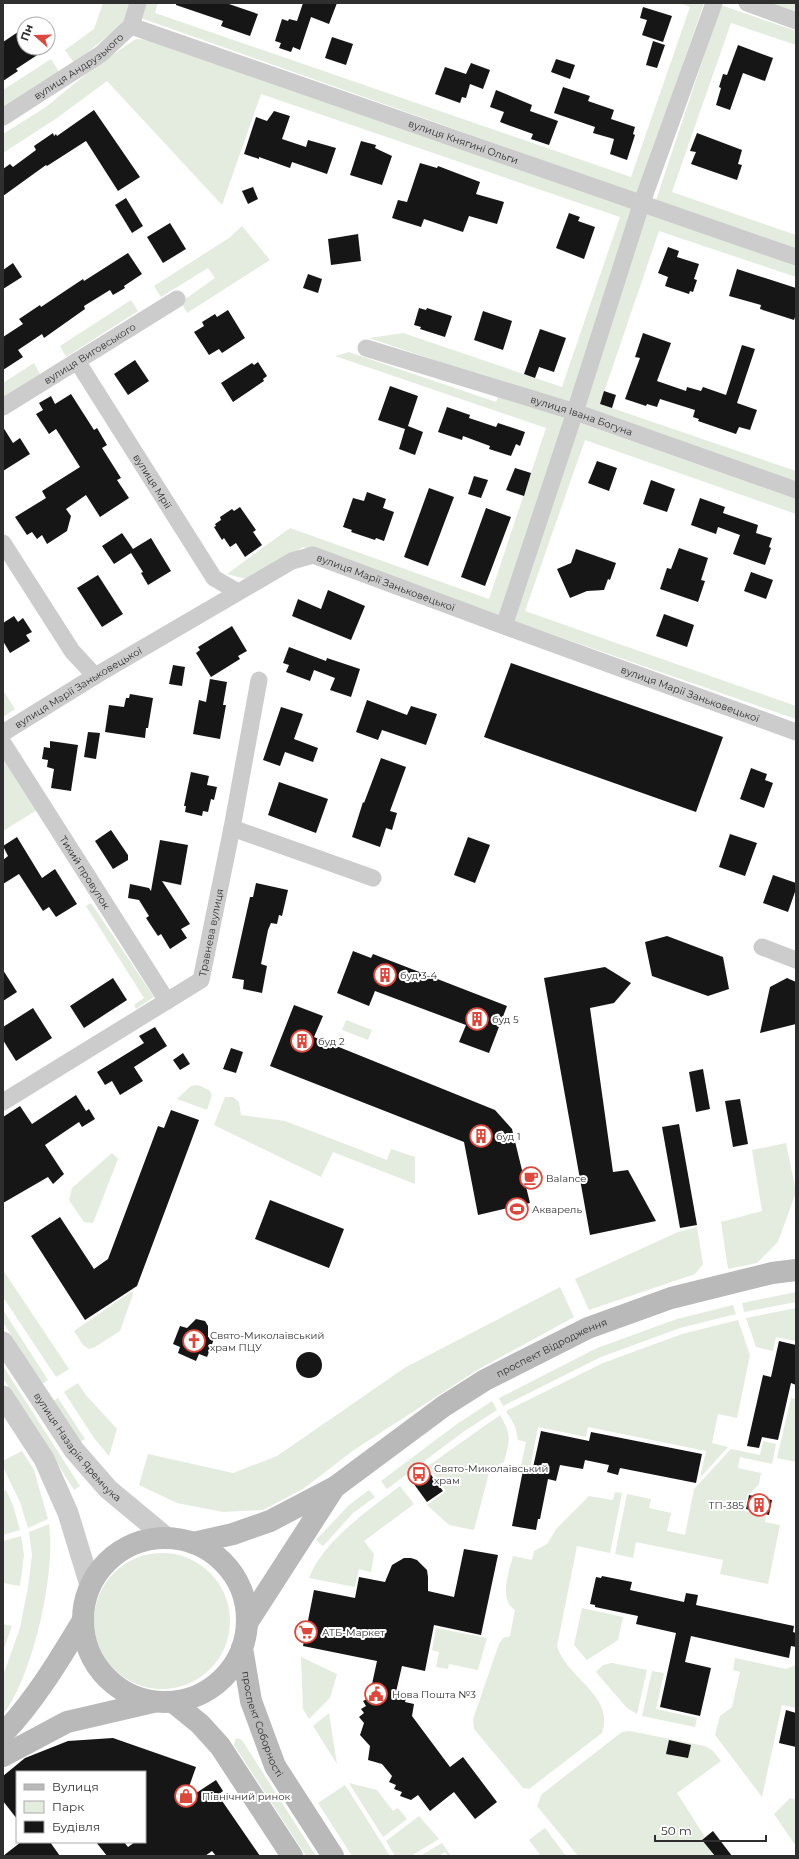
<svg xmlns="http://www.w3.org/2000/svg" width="799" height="1859" font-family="Montserrat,sans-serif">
	<rect width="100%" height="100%" fill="#fff"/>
	<g fill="#e3ecde">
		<path d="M103,3H131L124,23L74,63L65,50L94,29Z"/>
		<path d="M143,3H158L155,13L631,177L690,7L680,3H704L638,194L138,17Z"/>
		<path d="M765,3H796V14Z"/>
		<path d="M721,5L796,31V45L731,23L672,192L796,235V248L656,200Z"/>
		<path d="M136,39L155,40L634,209L571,406L369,338L403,333L562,387L620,217L261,94L222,205L107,81L57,118L3,153V134L46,107L96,66Z"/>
		<path d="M51,59L61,75L3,113V90Z"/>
		<path d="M646,213L796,266V277L659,231L600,404L796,471V481L583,407Z"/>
		<path d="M242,226L270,260L187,313L181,302L215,278L208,268L161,297L154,286L229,238Z"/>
		<path d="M131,300L138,311L66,357L60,346Z"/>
		<path d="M349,352L496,402L499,394L568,417L502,618L303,547L250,580L227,574L290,528L489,599L546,428L335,356Z"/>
		<path d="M34,363L40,374L3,398V383Z"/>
		<path d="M580,423L796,499V514L585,440L525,611L796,706V719L511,620Z"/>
		<path d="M3,690L15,709L3,717Z"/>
		<path d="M3,756L37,810L3,831Z"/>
		<path d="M91,903L154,997L136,1009L134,1005L144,998L86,906Z"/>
		<path d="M346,1020L372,1030L368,1040L342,1030Z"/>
		<path d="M198,1085L209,1090L212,1095L207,1110L177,1099L191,1086Z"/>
		<path d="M225,1097H233L239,1102L241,1115L285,1121L387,1160L391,1149L415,1157V1184L333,1152L321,1177L214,1125Z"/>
		<path d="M786,1143L796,1192L778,1242L757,1263L728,1269L721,1222L762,1211L752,1150Z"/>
		<path d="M112,1153L118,1159L93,1223L84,1222L69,1200L72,1188Z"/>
		<path d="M697,1227L703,1264L695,1274L589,1310L575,1279L678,1232Z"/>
		<path d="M3,1270L69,1369L56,1377L3,1297Z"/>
		<path d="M560,1287L574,1317L479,1369L354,1450L303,1489L263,1510L223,1512L177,1503L139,1485L148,1454L233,1473L277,1456L406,1367Z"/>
		<path d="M132,1291L133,1294L120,1331L95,1347L89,1349L83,1345L74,1331Z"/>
		<path d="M796,1292V1302L744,1312L742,1303Z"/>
		<path d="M733,1305L736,1314L680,1328L601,1357L503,1406L499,1398L597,1348L677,1319Z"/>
		<path d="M796,1308V1341L776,1337L773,1351L756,1347L746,1318Z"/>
		<path d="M3,1310L48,1380L42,1384L3,1322Z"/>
		<path d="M738,1320L750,1355L737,1418L718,1414L712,1443L728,1447L700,1478L706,1451L588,1427L586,1437L538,1427L530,1468L521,1466L526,1442L518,1440L515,1426L506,1411L603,1363L682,1334Z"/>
		<path d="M3,1366L80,1486L74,1490L3,1378Z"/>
		<path d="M78,1383L85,1394L117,1429L109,1456L94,1438L64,1392Z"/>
		<path d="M58,1398L85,1439L80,1442L53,1401Z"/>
		<path d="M791,1398L796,1399V1462L777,1458Z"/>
		<path d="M492,1401L497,1410L463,1432L387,1489L381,1481L457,1424Z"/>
		<path d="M500,1415C512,1436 510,1439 504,1462L490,1469L474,1530L449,1525L427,1505L446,1491L428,1466Z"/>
		<path d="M763,1441L776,1444L772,1464L740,1457L738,1468L761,1473L759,1484L751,1493H748L744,1511L766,1516L765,1522L780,1525L768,1584L720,1574L723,1560L636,1542L633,1558L615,1554L627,1494L651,1499L649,1508L671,1513L667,1531L685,1535L694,1489L731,1449L760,1455Z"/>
		<path d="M22,1451L34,1470L48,1519L28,1528L20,1502L3,1467V1461Z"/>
		<path d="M400,1486L414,1504L364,1541L374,1554L371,1572L359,1569L355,1587L309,1578C322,1542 371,1508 400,1486Z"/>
		<path d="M6,1490L13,1505L20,1530L3,1535V1492Z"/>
		<path d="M369,1490L375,1497L353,1513L323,1546L316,1540L349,1505Z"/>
		<path d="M615,1492L622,1493L610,1553L577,1546L557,1646C566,1678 615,1695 602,1733L529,1789L523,1788L474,1729L473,1719L499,1644L503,1638L510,1636L515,1610C498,1598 509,1573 513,1556L532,1560L534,1551L547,1544L557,1528L589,1496L613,1500Z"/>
		<path d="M49,1524C56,1574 33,1675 3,1715V1676L20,1628L28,1587L32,1555L29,1532Z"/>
		<path d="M21,1536L24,1555L20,1586L3,1583V1541Z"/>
		<circle cx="162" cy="1621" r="68"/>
		<path d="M582,1608L623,1617L618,1640L587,1660L574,1645Z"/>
		<path d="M3,1624L12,1626L3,1651Z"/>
		<path d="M436,1628L487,1638L478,1670L449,1664L448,1669L436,1667L439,1652L432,1650Z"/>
		<path d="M301,1657L337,1674L330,1698L309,1719L303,1709Z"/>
		<path d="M735,1658L786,1669L796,1665V1708L782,1705L762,1797L715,1735L720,1716L732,1707L740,1672L733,1670Z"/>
		<path d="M612,1663L647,1670L637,1714L627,1708L596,1672L603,1665Z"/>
		<path d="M652,1671L664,1673L656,1709L697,1718L695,1727L642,1716Z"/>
		<path d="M329,1713L337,1764L313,1726Z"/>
		<path d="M630,1731L705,1746L712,1750L721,1761L677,1793L705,1837L702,1840L715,1856H578L537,1806L542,1794L622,1732Z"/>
		<path d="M237,1738L242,1740L316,1856H306L234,1745L235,1740Z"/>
		<path d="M349,1783L377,1790L393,1811L398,1808L407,1819L383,1837Z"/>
		<path d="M345,1785L390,1856H352L318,1803Z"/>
		<path d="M790,1798L796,1800V1846L774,1814Z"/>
		<path d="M419,1816L439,1839L411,1856H395L386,1841Z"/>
		<path d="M545,1828L566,1856H541L529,1840Z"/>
		<path d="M442,1843L451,1856H448L445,1852L439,1856H420Z"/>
	</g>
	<g fill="#161616">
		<path d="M176,3H226L258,14L250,36L221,26L223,21L176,5Z"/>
		<path d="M303,3H337L329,24L311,17L300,50L293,47L291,52L279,48L281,43L275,41L282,19L288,21L289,19L297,21Z"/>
		<path d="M643,7L672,16L663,42L642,35L647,20L640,18Z"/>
		<path d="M24,28V48H48L16,69L18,71L3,81V42Z"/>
		<path d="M332,37L353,44L346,65L325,58Z"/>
		<path d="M653,41L665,45L657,68L646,65Z"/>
		<path d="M738,45L773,58L765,81L743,73L730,110L716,105L721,88L719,87L723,74L727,75Z"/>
		<path d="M556,59L575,65L570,79L551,72Z"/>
		<path d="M471,63L490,70L483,89L470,84L466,98L462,97L460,103L435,94L445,67L466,74Z"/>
		<path d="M563,87L590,96L588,101L614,110L611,119L635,127L633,134L635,135L627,160L610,154L614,139L593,133L595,127L554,113Z"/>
		<path d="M496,90L532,105L530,111L558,121L549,145L531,139L533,134L500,122L504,112L490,107Z"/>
		<path d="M94,110L140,177L118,191L86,141L47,166L46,165L3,196V169L10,164L13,167L36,150L34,146L53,133L54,136L56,134L57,136Z"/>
		<path d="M274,111L290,116L282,139L306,147L308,140L336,148L327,174L292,162L290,168L259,157V159L244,154L256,117L267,121Z"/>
		<path d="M697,133L742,150L738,164L742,165L737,180L691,164L696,152L690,151Z"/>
		<path d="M361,141L376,145L375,148L392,156L382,185L350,175Z"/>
		<path d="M420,163L437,168L438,166L480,182L476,194L504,202L497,224L469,216L463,232L424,219L421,227L392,218L398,200L407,202Z"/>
		<path d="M253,187L258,199L248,204L242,191Z"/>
		<path d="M126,198L143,226L132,233L115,205Z"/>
		<path d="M569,213L580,217L578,221L595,227L584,259L556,248Z"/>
		<path d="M170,223L186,249L163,263L147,237Z"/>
		<path d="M358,234L361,261L331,265L328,239Z"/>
		<path d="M668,247L679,251L677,257L699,264L694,279L697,280L693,292L690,291L689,294L665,286L668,277L658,273Z"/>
		<path d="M128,253L142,274L124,286L125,288L113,295L110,290L84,306L85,309L44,338L42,334L18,350L23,357L3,370V337L23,324L19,319L40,305L41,307L83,279L84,281Z"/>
		<path d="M13,263L22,277L3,289V270Z"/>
		<path d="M737,269L796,288V314L794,320L760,309L761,305L729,296Z"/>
		<path d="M308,274L322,279L318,293L303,288Z"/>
		<path d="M419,308L426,310L427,308L452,316L445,337L420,329L421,327L414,325Z"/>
		<path d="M228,310L245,338L222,353L219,349L209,355L194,332L204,326L202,322L215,314L217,317Z"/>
		<path d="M483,311L512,321L503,350L474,340Z"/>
		<path d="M540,329L566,338L554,372L539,367L535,378L524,374Z"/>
		<path d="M643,333L671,343L657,381L686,391L687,387L701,391L703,387L726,395L742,345L755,349L737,403L757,410L750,430L739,427L736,434L698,421L699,419L693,417L695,410L660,399L657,407L647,404L646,406L625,399L640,358L635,357Z"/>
		<path d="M135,360L149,381L128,395L114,374Z"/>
		<path d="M258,362L267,376L263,379L264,381L233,402L221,383L252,363L254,365Z"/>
		<path d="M390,386L418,396L408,426L423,432L415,455L399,449L405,429L378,420Z"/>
		<path d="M604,391L616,395L612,408L600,404Z"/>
		<path d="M71,394L94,430L97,428L107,445L102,448L121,478L117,480L129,498L100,517L86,495L66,509L71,516L67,531L47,544L42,535L37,539L32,532L27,535L15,517L46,498L42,491L80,467L56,429L49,434L36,414L43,410L39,403L51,396L55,404Z"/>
		<path d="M447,407L470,415L469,418L496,427L498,423L525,432L520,446L516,444L511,456L489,449L490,446L463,436L462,440L438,432Z"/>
		<path d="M3,427L13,443L20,438L30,454L3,471Z"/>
		<path d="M597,461L617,468L609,491L588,483Z"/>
		<path d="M515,468L531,473L524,496L506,490Z"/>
		<path d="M474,476L488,480L481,498L468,494Z"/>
		<path d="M651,480L675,489L667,512L643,504Z"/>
		<path d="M429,488L454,497L428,566L404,557Z"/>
		<path d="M367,492L386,499L383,508L394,512L384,541L376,538L375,540L351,532L352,530L343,527L353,498L364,501Z"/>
		<path d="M700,498L725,507L723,513L758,525L756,533L772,538L769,547L771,548L765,565L733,554L740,535L718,527L716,534L691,525Z"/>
		<path d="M240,507L256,530L253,532L262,545L245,557L236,543L230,547L224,538L222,540L214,527L216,526L215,524L221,520L220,517L232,509L234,511Z"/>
		<path d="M486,508L511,517L485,586L461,577Z"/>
		<path d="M122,533L133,549L151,538L171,571L148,585L141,573L143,572L131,553L114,564L102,546Z"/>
		<path d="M679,548L708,558L701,580L705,581L698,602L660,589L667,568L671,569Z"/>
		<path d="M576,549L616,563L610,580L608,579L604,590L587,591L570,598L557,569L571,563Z"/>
		<path d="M751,572L773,580L766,599L744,591Z"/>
		<path d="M98,575L123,614L102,627L77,588Z"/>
		<path d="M328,590L365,606L351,640L292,616L298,599L321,609Z"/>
		<path d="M664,614L694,625L687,647L656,636Z"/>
		<path d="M14,616L18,622L23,618L32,632L26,635L30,641L10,653L3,641V623Z"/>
		<path d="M232,626L247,651L238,656L240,659L211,677L196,653L200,650L198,647Z"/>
		<path d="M289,647L326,661L327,658L360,669L351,697L330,690L335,678L314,670L310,681L286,672L289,665L283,663Z"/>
		<path d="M511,663L723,737L696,812L484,737Z"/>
		<path d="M173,665L185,667L182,686L169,684Z"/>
		<path d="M210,679L227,682L223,705H226L220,739L193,734L199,700L206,702Z"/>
		<path d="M130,694L153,698L148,728H146L145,738L105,732L109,705L124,707L126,698H129Z"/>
		<path d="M367,700L407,715L411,706L437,714L426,745L382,730L378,740L356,732Z"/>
		<path d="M281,707L303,714L294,739L318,748L313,762L285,752L280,766L263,760Z"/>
		<path d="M88,732L100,733L96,759L84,757Z"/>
		<path d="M50,741L78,745L71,791L51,788L54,769L47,767L48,760L42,759L44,747L50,748Z"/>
		<path d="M381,758L406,767L390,811L397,813L392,830L386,828L380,847L352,837L363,802L364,803Z"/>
		<path d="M751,768L767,774L765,780L773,783L764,808L740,799Z"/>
		<path d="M191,772L209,776L207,785L217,787L214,800L211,799L208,812L203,811L202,816L185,812L186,806H184Z"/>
		<path d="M279,782L328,799L316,833L268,815Z"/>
		<path d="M111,830L128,855V860L113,869L95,841Z"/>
		<path d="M730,834L757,843L745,876L719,867Z"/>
		<path d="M17,837L42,878L55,869L77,904L56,917L49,907L43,911L19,874L3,884V860L8,856L3,846Z"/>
		<path d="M468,837L490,845L475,883L454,875Z"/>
		<path d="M160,840L188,845L181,885L162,881L190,924L181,929L187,938L170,949L161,934L158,936L146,918L149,916L139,900L128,898L130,884L149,888L151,891Z"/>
		<path d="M773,875L796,883V889L788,912L763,903Z"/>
		<path d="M256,883L288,890L282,916L279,915L277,924L271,923L268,930L261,964L267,966L262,993L243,989L244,980L232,978L250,897H253Z"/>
		<path d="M667,936L723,957L729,989L708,996L652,976L645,942Z"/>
		<path d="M353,951L371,958L373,954L507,1006L489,1053L459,1042L466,1025L375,991L369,1006L337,993Z"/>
		<path d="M605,967L631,983L614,1003L590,1008L613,1172L628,1170L656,1221L590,1235L544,978Z"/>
		<path d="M3,970L17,992L3,1001Z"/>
		<path d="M113,978L127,1000L84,1028L70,1006Z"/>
		<path d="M787,978L796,982V1024L760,1033L770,987Z"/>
		<path d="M294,1005L323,1016L314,1037L495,1110L512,1129L530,1203L478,1215L464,1142L270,1066Z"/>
		<path d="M33,1008L52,1038L16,1061L3,1040V1027Z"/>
		<path d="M155,1027L167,1046L134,1067L143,1081L120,1095L112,1081L105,1085L97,1072L144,1043L139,1036Z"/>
		<path d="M231,1048L243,1052L236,1073L223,1069Z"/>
		<path d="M183,1053L190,1064L180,1070L173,1060Z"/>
		<path d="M703,1069L710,1109L696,1112L689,1072Z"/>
		<path d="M76,1095L86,1111L89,1109L95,1119L82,1127L79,1122L45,1145L64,1174L53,1184L48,1177L3,1203V1117L20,1106L32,1124Z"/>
		<path d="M740,1099L748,1144L733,1147L725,1101Z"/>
		<path d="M171,1110L199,1120L137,1286L85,1320L31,1236L60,1217L94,1269L108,1259L158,1126L164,1128Z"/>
		<path d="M679,1124L697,1225L680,1228L662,1127Z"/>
		<path d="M270,1200L344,1229L329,1268L255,1239Z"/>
		<path d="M196,1319L205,1321L208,1326V1337L214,1339L207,1357L199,1354L196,1361L178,1353L180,1347L173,1344L180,1326L187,1328Z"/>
		<path d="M779,1341L796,1345V1385L791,1383L778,1440L762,1437L759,1448L747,1446L763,1375L771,1377Z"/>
		<circle cx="309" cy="1365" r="13"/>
		<path d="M541,1431L589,1441L591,1432L702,1454L696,1483L620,1468L618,1475L607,1472L609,1465L585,1460L583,1469L560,1465L556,1481L548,1479L540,1519H538L536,1530L512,1526L523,1470L532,1472Z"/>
		<path d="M426,1468L443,1491L427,1502L411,1480Z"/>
		<path d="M749,1495L772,1500L769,1515L746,1509Z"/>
		<path d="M464,1549L498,1555L481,1635L434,1625L425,1671L402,1666L396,1692L407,1694L405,1702L414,1704L412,1716L450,1767L463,1757L497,1802L475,1819L454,1792L430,1811L418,1795L411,1800L400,1796L402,1792L394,1789L396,1785L389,1782L392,1776L382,1764L368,1760L370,1746L360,1735L364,1723L359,1717L364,1713L361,1709L366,1706L363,1701L369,1698L377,1661L303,1646L314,1590L355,1598L359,1577L385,1582L392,1565L404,1558H411L417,1560L427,1570L428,1577V1591L454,1597Z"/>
		<path d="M602,1576L632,1582L630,1590L684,1602L686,1593L698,1595L696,1605L794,1626L793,1632L796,1633V1647L791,1646L789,1658L691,1636L685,1662L711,1668L700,1716L660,1707L676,1633L636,1624L638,1616L595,1607V1605L590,1604L596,1577L601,1578Z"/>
		<path d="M786,1710L796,1713V1747L779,1743Z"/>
		<path d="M113,1738L196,1767L184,1801L216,1780L223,1791L218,1795L260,1856H216L212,1851L205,1856H107L96,1842H124L128,1847L135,1842H145V1772H17V1819L3,1801V1776L25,1758L68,1741Z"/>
		<path d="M669,1740L691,1745L688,1758L666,1754Z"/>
		<path d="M713,1831L732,1856H715L702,1840Z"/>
		<path d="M21,1842H50L60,1856H3Z"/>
	</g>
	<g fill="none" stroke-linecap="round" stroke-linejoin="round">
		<g stroke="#ccc" stroke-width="17">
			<path d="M747,3L796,21"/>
			<path id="s1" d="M131,26L796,257"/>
			<path id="s2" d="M3,117L101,54L131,26L138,3"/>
			<path id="s3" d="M366,348L575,412L796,490"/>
			<path id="s4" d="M77,361L214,578L238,592"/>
			<path id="s5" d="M3,407L177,299"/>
			<path d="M3,543L72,651L95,676"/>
			<path d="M504,626L575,412L641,205L714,3"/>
			<path id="s6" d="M3,733L95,676L292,561L313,555L504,626L796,732"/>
			<path id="s7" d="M3,743L167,1001"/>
			<path d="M232,828L373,878"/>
			<path d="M762,947L796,960"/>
			<path id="s8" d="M3,1102L201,980L232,828L259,680"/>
		</g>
		<g stroke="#ccc" stroke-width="21">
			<path id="s9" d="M3,1342L74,1450L108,1489L167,1538"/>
			<path d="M3,1396L44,1459L68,1513L90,1585"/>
		</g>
		<g stroke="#b9b9b9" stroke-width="22">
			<circle cx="165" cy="1620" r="82"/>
			<path id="s10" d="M193,1543L233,1534L270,1521L335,1487L444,1406L485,1380L588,1328L671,1298L772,1273L796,1270"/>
			<path d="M247,1623L334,1488"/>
			<path id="s11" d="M242,1648L251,1701L275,1766L333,1856"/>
			<path d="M173,1702L200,1724L220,1746L292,1856"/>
			<path d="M3,1734C35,1700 58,1662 82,1622"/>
			<path d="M3,1756L67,1722L153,1702"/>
		</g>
	</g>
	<defs>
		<g id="building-ring" transform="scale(1.15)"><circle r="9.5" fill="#fff" stroke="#db483d" stroke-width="1.5"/><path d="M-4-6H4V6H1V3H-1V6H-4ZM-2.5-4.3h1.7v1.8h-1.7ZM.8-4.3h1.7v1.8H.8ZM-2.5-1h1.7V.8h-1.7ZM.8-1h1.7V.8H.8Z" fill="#db483d"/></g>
		<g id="cafe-ring" transform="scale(1.15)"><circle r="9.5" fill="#fff" stroke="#db483d" stroke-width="1.5"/><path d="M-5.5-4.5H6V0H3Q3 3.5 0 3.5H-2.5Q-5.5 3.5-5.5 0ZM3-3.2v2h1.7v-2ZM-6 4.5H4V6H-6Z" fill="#db483d"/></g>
		<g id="stadium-ring" transform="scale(1.15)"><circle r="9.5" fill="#fff" stroke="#db483d" stroke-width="1.5"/><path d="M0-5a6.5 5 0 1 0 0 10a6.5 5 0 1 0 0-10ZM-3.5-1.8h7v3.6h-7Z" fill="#db483d"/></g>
		<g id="church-ring" transform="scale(1.15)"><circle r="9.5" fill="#fff" stroke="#db483d" stroke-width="1.5"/><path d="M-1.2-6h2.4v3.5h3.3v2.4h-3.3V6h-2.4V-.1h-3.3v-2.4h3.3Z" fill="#db483d"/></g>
		<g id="bus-ring" transform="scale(1.15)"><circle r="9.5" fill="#fff" stroke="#db483d" stroke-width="1.5"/><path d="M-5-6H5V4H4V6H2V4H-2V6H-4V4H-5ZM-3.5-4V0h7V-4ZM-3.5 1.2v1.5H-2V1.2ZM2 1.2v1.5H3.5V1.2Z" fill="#db483d"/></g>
		<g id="supermarket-ring" transform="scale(1.15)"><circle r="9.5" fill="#fff" stroke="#db483d" stroke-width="1.5"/><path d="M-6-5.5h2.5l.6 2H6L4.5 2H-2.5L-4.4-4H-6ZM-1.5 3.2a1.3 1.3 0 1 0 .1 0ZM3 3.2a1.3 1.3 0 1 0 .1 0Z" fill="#db483d"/></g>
		<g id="civic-ring" transform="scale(1.15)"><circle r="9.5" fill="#fff" stroke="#db483d" stroke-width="1.5"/><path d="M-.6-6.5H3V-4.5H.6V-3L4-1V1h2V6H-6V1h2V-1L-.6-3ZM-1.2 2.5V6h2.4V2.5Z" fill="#db483d"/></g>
		<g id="shop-ring" transform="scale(1.15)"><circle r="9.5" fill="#fff" stroke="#db483d" stroke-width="1.5"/><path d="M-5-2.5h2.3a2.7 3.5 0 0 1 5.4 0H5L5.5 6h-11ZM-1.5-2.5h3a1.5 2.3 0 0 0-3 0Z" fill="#db483d"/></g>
	</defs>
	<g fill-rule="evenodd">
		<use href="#building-ring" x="385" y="975"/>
		<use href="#building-ring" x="477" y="1019"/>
		<use href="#building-ring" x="302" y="1041"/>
		<use href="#building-ring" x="481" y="1136"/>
		<use href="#cafe-ring" x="531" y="1178"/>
		<use href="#stadium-ring" x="517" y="1209"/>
		<use href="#church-ring" x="194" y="1341"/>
		<use href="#bus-ring" x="419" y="1474"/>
		<use href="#building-ring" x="759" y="1505"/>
		<use href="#supermarket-ring" x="306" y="1632"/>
		<use href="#civic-ring" x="376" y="1694"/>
		<use href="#shop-ring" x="186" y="1796"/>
	</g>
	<g text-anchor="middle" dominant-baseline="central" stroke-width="4" stroke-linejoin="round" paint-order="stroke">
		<g font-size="10" fill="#2f2f2f" stroke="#fff">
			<text stroke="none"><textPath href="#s2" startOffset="91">вулиця Андрузького</textPath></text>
			<text stroke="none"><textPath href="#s1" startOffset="352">вулиця Княгині Ольги</textPath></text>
			<text stroke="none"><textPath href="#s5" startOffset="102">вулиця Виговського</textPath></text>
			<text stroke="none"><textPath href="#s3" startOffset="226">вулиця Івана Богуна</textPath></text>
			<text stroke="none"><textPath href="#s4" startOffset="142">вулиця Мрії</textPath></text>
			<text stroke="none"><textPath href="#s6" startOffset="436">вулиця Марії Заньковецької</textPath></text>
			<text stroke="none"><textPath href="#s6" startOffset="88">вулиця Марії Заньковецької</textPath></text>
			<text stroke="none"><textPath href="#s6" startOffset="760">вулиця Марії Заньковецької</textPath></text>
			<text stroke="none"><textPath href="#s7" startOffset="153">Тихий провулок</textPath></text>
			<text stroke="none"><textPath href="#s8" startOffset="281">Травнева вулиця</textPath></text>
			<text stroke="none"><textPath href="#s10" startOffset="412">проспект Відродження</textPath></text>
			<text stroke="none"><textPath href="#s9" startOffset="129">вулиця Назарія Яремчука</textPath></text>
			<text stroke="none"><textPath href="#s11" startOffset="79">проспект Соборності</textPath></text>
		</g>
		<g font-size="10" fill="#2f2f2f" stroke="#fff" text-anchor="start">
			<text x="400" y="975">буд 3-4</text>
			<text x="492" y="1019">буд 5</text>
			<text x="318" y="1041">буд 2</text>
			<text x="496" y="1136">буд 1</text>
			<text x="546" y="1178">Balance</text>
			<text x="532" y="1209">Акварель</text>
			<text x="210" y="1335">Свято-Миколаївський<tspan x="210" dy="12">храм ПЦУ</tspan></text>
			<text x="434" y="1468">Свято-Миколаївський<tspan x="434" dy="12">храм</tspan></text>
			<text x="744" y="1505" text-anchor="end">ТП-385</text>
			<text x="322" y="1632">АТБ-Маркет</text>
			<text x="392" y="1694">Нова Пошта №3</text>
			<text x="202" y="1796">Північний ринок</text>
		</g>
	</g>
	<rect width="799" height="1859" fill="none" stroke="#2f2f2f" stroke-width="8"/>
	<rect x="16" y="1771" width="130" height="72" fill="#ffffff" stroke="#acacac"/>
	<rect x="24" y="1784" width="20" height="6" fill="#b9b9b9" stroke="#acacac"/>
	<text x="52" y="1791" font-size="12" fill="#2f2f2f">Вулиця</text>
	<rect x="24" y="1801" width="20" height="12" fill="#e3ecde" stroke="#acacac"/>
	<text x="52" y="1811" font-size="12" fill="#2f2f2f">Парк</text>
	<rect x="24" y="1821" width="20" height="12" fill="#161616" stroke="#acacac"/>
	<text x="52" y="1831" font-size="12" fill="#2f2f2f">Будівля</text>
	<g transform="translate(36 36) rotate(290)"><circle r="19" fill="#ffffff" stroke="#acacac"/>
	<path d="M0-3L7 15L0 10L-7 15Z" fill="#db483d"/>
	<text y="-6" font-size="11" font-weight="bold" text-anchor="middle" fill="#2f2f2f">Пн</text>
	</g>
	<path d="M655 1835v6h111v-6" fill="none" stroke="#2f2f2f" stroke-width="2"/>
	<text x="661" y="1835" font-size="12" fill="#2f2f2f" stroke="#ffffff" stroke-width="3" paint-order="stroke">50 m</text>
</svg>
